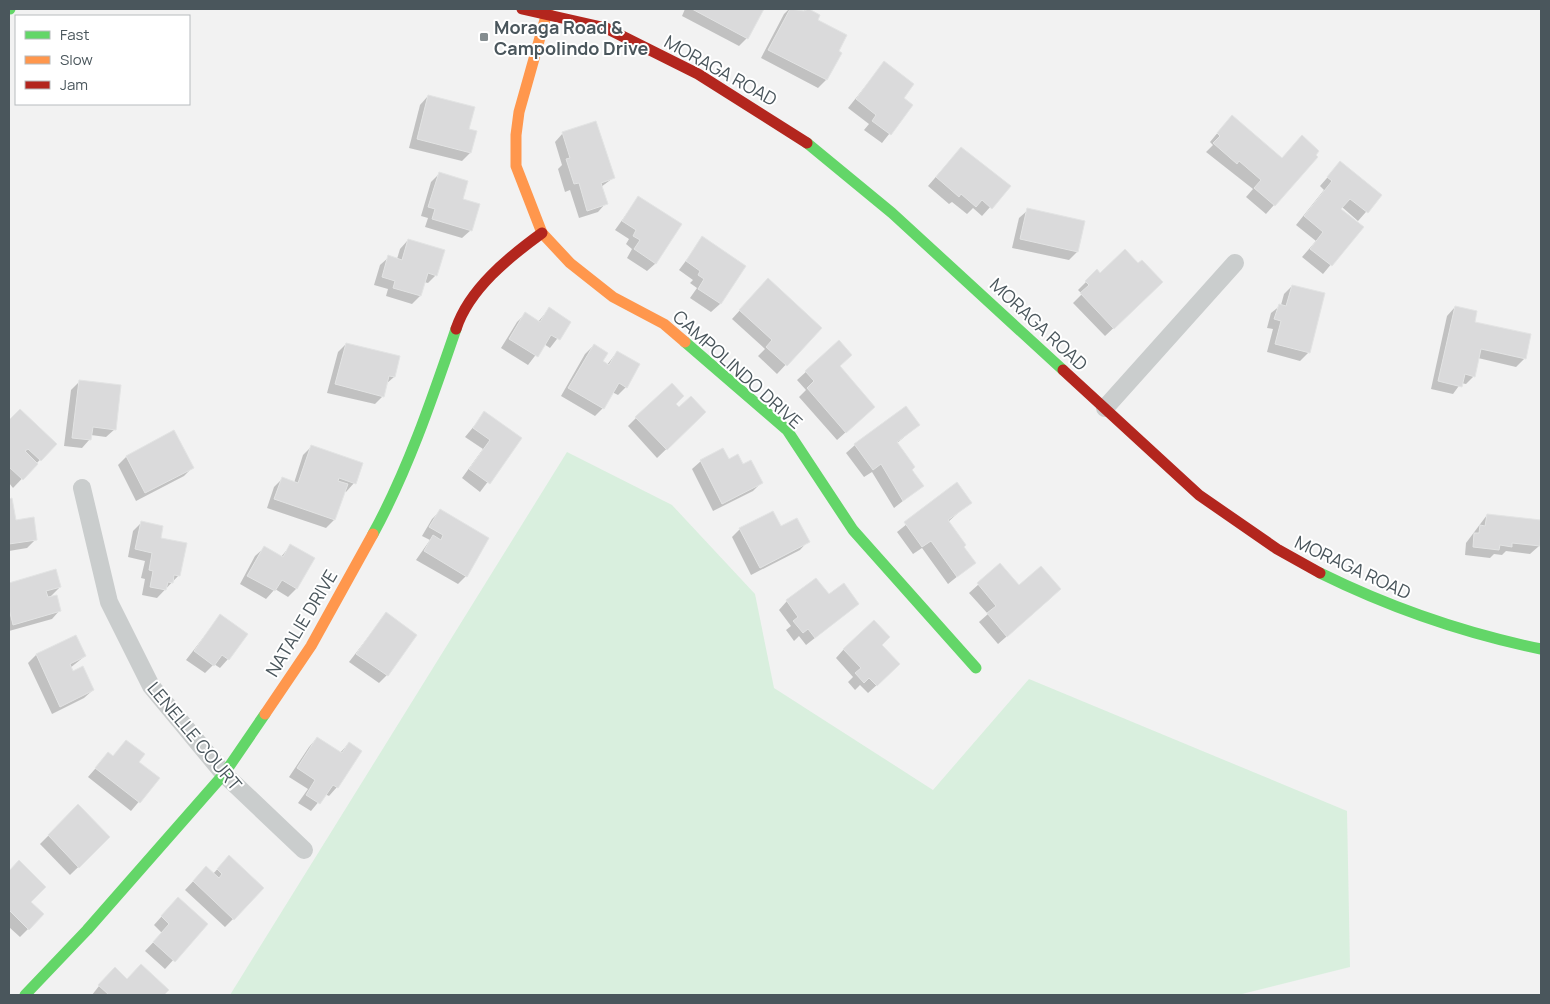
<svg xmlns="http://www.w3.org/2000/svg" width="1550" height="1004" font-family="Manrope,sans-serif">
	<rect width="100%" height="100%" fill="#f2f2f2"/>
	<path fill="#d9efde" d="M567,452L672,505L755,594L774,688L933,790L1029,679L1347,811L1350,967L1238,995H230Z"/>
	<g fill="#0003">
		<path d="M685,9H763L747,38L739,46L682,16Z"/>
		<path d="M789,9L803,12L806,9L819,16L816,20L826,80L818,88L761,58L784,14Z"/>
		<path d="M884,63L902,98L912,105L882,143L864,130L869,124L848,108Z"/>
		<path d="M428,96L467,130L470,153L462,161L409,148L420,105Z"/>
		<path d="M1224,125L1281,160L1314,155L1316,157L1266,214L1246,197L1253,189L1206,152L1213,145L1210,142Z"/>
		<path d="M563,133L613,178L601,187L606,203L598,212L579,218L570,190L565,192L558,169L562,165L555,142Z"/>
		<path d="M953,157L1009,186L982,216L973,208L967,214L952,202L949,204L928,186Z"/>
		<path d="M1340,163L1380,196L1358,221L1342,207L1340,209L1362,227L1323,274L1302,257L1316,241L1296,225L1324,190L1320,186Z"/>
		<path d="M439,174L462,200L471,230L462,238L425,227L428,218L421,216L431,182Z"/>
		<path d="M638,198L656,263L647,271L627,258L632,249L626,244L629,239L615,230Z"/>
		<path d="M1028,210L1084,222L1077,252L1069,260L1012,248L1019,218Z"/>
		<path d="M703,238L745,266L720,304L711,312L690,298L697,288L690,283L693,280L679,270Z"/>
		<path d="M408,240L436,275L428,283L424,282L420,296L412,304L386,296L388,289L374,285L380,265L389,257L397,259L400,249Z"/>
		<path d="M1097,271L1100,275L1153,291L1105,336L1073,303L1082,294L1078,290Z"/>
		<path d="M1292,286L1309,352L1300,361L1267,352L1273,329L1267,328L1271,313L1281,305L1284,294Z"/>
		<path d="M760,288L820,328L777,374L758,356L765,349L732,319Z"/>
		<path d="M1455,307L1473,323L1525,358L1516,367L1478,358L1474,376L1466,384L1461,383L1453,394L1431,389L1447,316Z"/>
		<path d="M549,309L570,322L550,348L544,344L528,365L501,348L517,322L525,314L538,322Z"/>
		<path d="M839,342L838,366L865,415L837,440L799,397L806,390L797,380Z"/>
		<path d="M346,344L394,377L386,384L383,396L375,404L327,393L338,352Z"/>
		<path d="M594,345L602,362L607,365L617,352L626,387L618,395L612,392L603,408L595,416L561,396L585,354Z"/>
		<path d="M79,382L115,429L106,437L91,435L90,439L82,448L64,446L71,390Z"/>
		<path d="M674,404L679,409L705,412L657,458L628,426L636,418Z"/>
		<path d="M20,411L55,444L13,488L9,483V422Z"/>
		<path d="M485,413L520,439L480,492L462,478L483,449L465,437Z"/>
		<path d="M918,425L896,444L922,486L894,508L872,472L864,477L846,453L855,445Z"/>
		<path d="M174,432L192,468L184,476L136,501L118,465L126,457Z"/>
		<path d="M311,447L354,483L346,492L344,491L334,520L326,528L267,508L274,487L282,479L294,483L303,455Z"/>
		<path d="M701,461L742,465L761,483L753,491L713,511L692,469Z"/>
		<path d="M957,484L970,502L948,522L974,563L948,584L922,548L913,554L897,532Z"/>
		<path d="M9,500H11L15,522L36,539L27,548L9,551Z"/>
		<path d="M440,511L466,576L458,584L416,560L430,540L422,536L432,519Z"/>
		<path d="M1487,515L1541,521L1539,546L1530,554L1506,551L1502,555L1494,554L1490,558L1465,555L1466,543Z"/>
		<path d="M141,523L159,539L179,575L157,598L142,595L145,579L141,578L145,561L128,557L133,531Z"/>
		<path d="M780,528L808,541L800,550L751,575L732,537L740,529Z"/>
		<path d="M290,546L296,589L288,597L275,589L266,599L240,584L255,556L264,548L281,557Z"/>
		<path d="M1000,565L1019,587L1052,597L998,644L979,622L988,614L969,593Z"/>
		<path d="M55,571L60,587L48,599L60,610L52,619L9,631V584Z"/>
		<path d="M829,596L858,604L806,645L799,636L794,641L786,630L791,626L779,610L787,601Z"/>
		<path d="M386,614L387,675L379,683L349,662Z"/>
		<path d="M220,616L228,659L220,668L214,664L205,673L186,660Z"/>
		<path d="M75,637L85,656L70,668L72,673L93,690L84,698L52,714L28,663L36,655Z"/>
		<path d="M881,645L890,673L868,693L860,685L855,690L848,682L853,677L836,658L844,649Z"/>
		<path d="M317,738L340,753L349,743L337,787L329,796L325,794L311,811L298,803L308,789L289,777L309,747Z"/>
		<path d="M108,754L112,757L137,762L158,779L131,811L88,777Z"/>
		<path d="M78,806L109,837L70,875L40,844Z"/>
		<path d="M19,862L30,902L43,914L20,937L9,927V873Z"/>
		<path d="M221,865L233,919L225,927L185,890L198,876L213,874Z"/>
		<path d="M170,907L206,924L165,969L145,951L162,933L154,925Z"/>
		<path d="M106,977L127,980L167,990L163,995H92Z"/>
	</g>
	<g fill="#dadadb" stroke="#e3e4e4">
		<path d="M692,9H764L748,39Z"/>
		<path d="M790,9L804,11L809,9L820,15L818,20L847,35L839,51L842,53L827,80L768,50Z"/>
		<path d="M884,61L914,84L904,98L913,105L891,135L872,121L876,115L856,99Z"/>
		<path d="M428,95L475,107L469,129L477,131L471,153L417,139Z"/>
		<path d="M1232,115L1282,158L1302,135L1319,151L1316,155L1318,157L1275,206L1254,188L1261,180L1239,161L1237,164L1213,143L1220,136L1217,133Z"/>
		<path d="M596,121L615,178L601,183L608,204L587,211L579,183L574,184L566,159L570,158L562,132Z"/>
		<path d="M961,147L1011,186L992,209L982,200L976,207L961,194L959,197L936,177Z"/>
		<path d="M1340,161L1382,195L1368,213L1350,199L1341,209L1364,227L1332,266L1310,249L1323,232L1304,216L1332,181L1327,177Z"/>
		<path d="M439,172L468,181L463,199L480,204L472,231L432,219L435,209L428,207Z"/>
		<path d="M638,196L682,224L656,264L634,249L640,240L633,236L636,230L622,221Z"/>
		<path d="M1027,208L1085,221L1078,252L1020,239Z"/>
		<path d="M702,236L746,266L721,304L698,289L704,279L698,275L700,271L686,261Z"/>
		<path d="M408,239L445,250L437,276L428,273L421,296L393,288L395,281L382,277L388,255L402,260Z"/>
		<path d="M1125,249L1138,263L1142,260L1163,282L1114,329L1080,293L1089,285L1085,281L1097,269L1100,273Z"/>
		<path d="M768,278L822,328L787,366L766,347L772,340L739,310Z"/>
		<path d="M1292,285L1325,293L1310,353L1275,344L1281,321L1274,319L1279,304L1286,306Z"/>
		<path d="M1455,306L1477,311L1475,322L1531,334L1526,359L1481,349L1475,377L1465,374L1462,387L1438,381Z"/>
		<path d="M549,307L571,322L560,340L551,335L538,357L509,339L525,312L540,322Z"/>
		<path d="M839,340L852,355L840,366L875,407L846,433L807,388L814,381L805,371Z"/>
		<path d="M346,343L400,356L395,377L389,376L384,397L335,384Z"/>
		<path d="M594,344L608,353L603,361L609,365L617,351L640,364L627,388L619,383L604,409L568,388Z"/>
		<path d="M79,380L121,385L116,430L93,427L91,440L72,438Z"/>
		<path d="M672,383L684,396L676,404L679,407L691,396L706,412L667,450L635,417Z"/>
		<path d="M906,406L920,425L897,442L915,467L912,470L924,486L903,501L881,464L873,470L854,444Z"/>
		<path d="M20,409L57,444L41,461L28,449L25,451L38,464L23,480L9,467V420Z"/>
		<path d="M484,411L522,438L490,484L469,469L490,440L473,428Z"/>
		<path d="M174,430L194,468L145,493L126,456Z"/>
		<path d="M311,445L363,463L356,484L339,478L338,481L348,484L335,520L274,499L282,477L298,483Z"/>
		<path d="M723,448L729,459L738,454L743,464L751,460L763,483L722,504L700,460Z"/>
		<path d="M957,482L972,503L948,520L966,545L964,547L976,563L957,577L931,541L922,547L904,522Z"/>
		<path d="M12,498L16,520L34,517L37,540L9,544V499Z"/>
		<path d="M440,509L489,538L467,577L424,551L433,535L441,540L443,535L429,527Z"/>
		<path d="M773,511L781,526L797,518L810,542L760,568L739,528Z"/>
		<path d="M1487,514L1541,520L1540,546L1512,543V547L1500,545L1499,550L1473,547L1474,533H1479L1480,525L1485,526Z"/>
		<path d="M141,521L163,526L161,538L187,543L180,576L174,575L173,583L168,582L166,590L150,587L153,571L149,570L152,553L135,549Z"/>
		<path d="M290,544L315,558L297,589L282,580L275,591L247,576L264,546L283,557Z"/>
		<path d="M1000,563L1019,585L1041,566L1061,589L1007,637L987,613L996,606L977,583Z"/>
		<path d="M56,569L61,587L46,591L48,597L57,595L61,611L13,625L9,609V583Z"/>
		<path d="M816,578L829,594L844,583L859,604L815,638L808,629L803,633L793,621L798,617L786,600Z"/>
		<path d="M386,612L417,635L388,676L356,654Z"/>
		<path d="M220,614L248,634L229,660L222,655L214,666L194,651Z"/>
		<path d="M874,620L890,637L882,645L900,664L877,686L869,678L864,683L855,673L861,668L843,649Z"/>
		<path d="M76,635L86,656L70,664L73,671L83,666L94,690L60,707L36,654Z"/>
		<path d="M317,737L342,753L349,742L362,751L338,788L333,785L320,804L306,795L315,780L297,768Z"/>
		<path d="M126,740L145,754L139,762L160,778L140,803L95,768L108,752L113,756Z"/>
		<path d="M78,804L110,837L79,868L48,835Z"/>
		<path d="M229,855L264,888L234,920L193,881L206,866L219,878L222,874L217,869Z"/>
		<path d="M19,860L46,887L31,902L44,914L29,930L9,910V871Z"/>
		<path d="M178,897L208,924L175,962L153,942L169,924L161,916Z"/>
		<path d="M141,964L169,990L164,995H109L98,985L115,967L127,979Z"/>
	</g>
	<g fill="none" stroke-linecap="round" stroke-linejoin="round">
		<g stroke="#cacdcd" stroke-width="18">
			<path d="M1105,408L1235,263"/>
			<path d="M82,488L109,602L151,686L224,774L304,850"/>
		</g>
		<g stroke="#63d668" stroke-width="11">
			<path d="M9,9H10"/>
			<path d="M807,143L892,213L1063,370"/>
			<path d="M685,342L787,430L853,530L976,668"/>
			<path d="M373,534C408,470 432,399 456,329"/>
			<path d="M1320,573C1391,608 1463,633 1541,649"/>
			<path d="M25,995L87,930L224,774L265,714"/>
		</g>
		<g stroke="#ff974d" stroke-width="11">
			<path d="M548,9L519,112L516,135V166L542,233L570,263L613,297L664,324L685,342"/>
			<path d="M265,714L311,646L373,534"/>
		</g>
		<g stroke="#b3261e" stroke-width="11">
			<path d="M522,9L606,28L698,74L807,143"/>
			<path d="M456,329C469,289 509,257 542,233"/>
			<path d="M1063,370L1199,495L1277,549L1320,573"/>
		</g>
	</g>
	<rect fill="#858d90" stroke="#fff" stroke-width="2" x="479" y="32" width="10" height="10" rx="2.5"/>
	<g text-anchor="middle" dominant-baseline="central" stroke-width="4" stroke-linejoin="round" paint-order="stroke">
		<g font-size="18" font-weight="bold" fill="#4a565c" stroke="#fff" text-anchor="start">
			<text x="494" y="27">Moraga Road &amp;<tspan x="494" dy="21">Campolindo Drive</tspan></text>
		</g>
		<g font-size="18" fill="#4a565c" stroke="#fff">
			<text transform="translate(721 70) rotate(29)">MORAGA ROAD</text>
			<text transform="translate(1039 324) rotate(43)">MORAGA ROAD</text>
			<text transform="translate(738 369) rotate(42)">CAMPOLINDO DRIVE</text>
			<text transform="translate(1353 567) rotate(25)">MORAGA ROAD</text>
			<text transform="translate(301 623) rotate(-59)">NATALIE DRIVE</text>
			<text transform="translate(195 736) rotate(50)">LENELLE COURT</text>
		</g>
	</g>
	<rect width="1550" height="1004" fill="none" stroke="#4a565c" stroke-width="20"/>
	<rect x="15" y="15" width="175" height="90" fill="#ffffff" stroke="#b7bbbe"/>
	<rect x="25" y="31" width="25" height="8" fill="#63d668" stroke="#b7bbbe"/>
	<text x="60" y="40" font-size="15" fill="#4a565c">Fast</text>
	<rect x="25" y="56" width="25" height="8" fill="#ff974d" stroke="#b7bbbe"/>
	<text x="60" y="65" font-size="15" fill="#4a565c">Slow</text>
	<rect x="25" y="81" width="25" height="8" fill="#b3261e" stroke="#b7bbbe"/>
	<text x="60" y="90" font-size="15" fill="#4a565c">Jam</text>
</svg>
